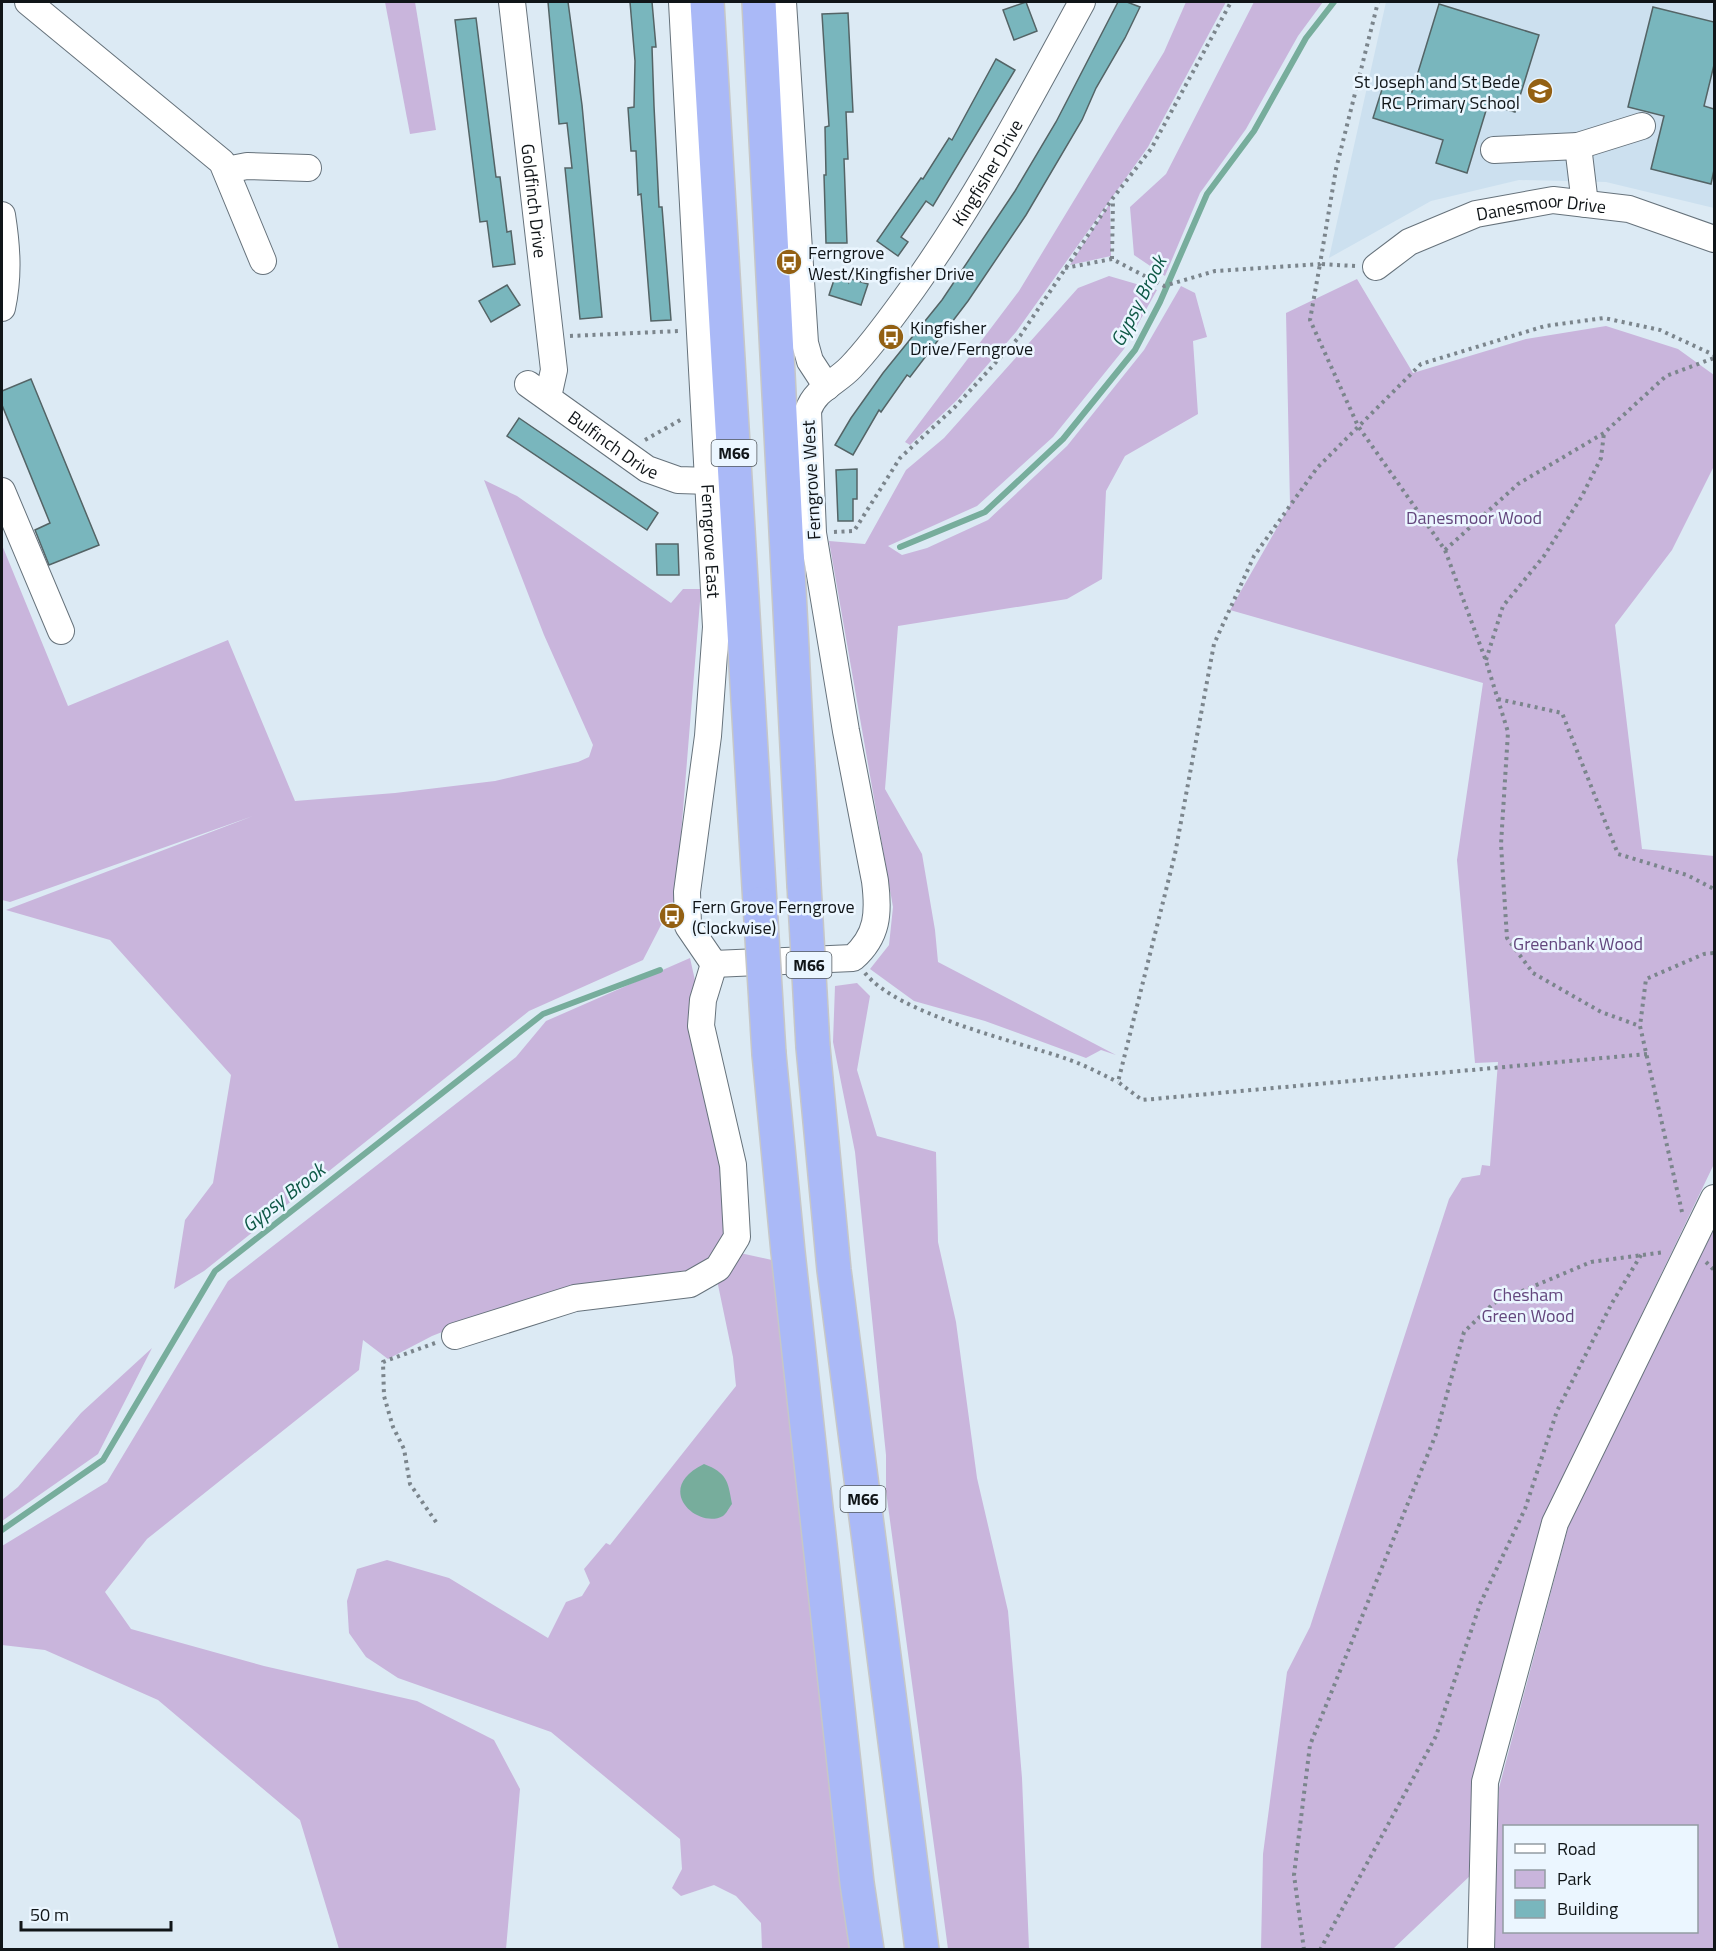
<svg xmlns="http://www.w3.org/2000/svg" width="1716" height="1951" font-family="'Titillium Web',sans-serif">
	<rect width="100%" height="100%" fill="#dceaf4"/>
	<path fill="#cce0ef" d="M1386,2H1714V208L1606,182L1519,180L1431,201L1329,258Z"/>
	<g fill="#c9b5dc" fill-rule="evenodd">
		<path d="M385,2H415L436,130L410,134Z"/>
		<path d="M1186,2H1226L1148,147L1016,332L957,400L910,445L905,442L1019,291L1164,52Z"/>
		<path d="M1254,2H1323L1298,36L1246,129L1200,193L1165,276L1134,255L1130,207L1166,174Z"/>
		<path d="M1110,203L1111,256L1070,265Z"/>
		<path d="M1109,276L1157,290L1124,349L1053,437L977,506L888,546L902,555L927,548L988,520L1067,446L1144,350L1181,286L1195,293L1207,337L1193,341L1198,414L1125,456L1106,491L1102,579L1067,599L898,626L885,789L922,854L935,930L938,962L1116,1055L1101,1050L1086,1058L985,1021L914,1001L870,969L889,945L893,907L829,541L865,544L906,470L944,438L1078,288Z"/>
		<path d="M1357,279L1413,373L1526,339L1606,326L1678,349L1714,375V466L1672,550L1615,625L1642,849L1714,856V1164L1544,1518L1473,1775V1873L1393,1949H1261L1263,1854L1287,1672L1310,1627L1449,1199L1462,1178L1480,1175L1482,1165L1490,1166L1498,1062L1475,1063L1457,860L1483,683L1230,610L1290,505L1286,313Z"/>
		<path d="M484,480L517,496L671,603L683,589H701L676,896L643,960L529,1011L204,1271L174,1289L185,1220L213,1183L231,1075L110,940L6,910L253,816L10,902L2,900V545L68,706L228,640L295,801L395,793L495,781L578,762L589,757L593,745L544,635Z"/>
		<path d="M690,958L698,994L729,1230L709,1264L676,1275L475,1319L432,1336L388,1359L363,1340L359,1370L147,1539L105,1592L131,1629L264,1666L417,1701L494,1740L520,1789L506,1949H339L300,1820L158,1700L45,1650L2,1645V1546L107,1482L228,1281L516,1057L546,1021Z"/>
		<path d="M857,983L870,996L857,1070L877,1136L936,1152L938,1242L956,1322L977,1478L1008,1611L1022,1778L1029,1949H948L886,1491V1455L855,1152L833,1042L835,986Z"/>
		<path d="M1714,1229V1949L1490,1950L1499,1788L1570,1520ZM1504,1826H1696V1932H1504Z"/>
		<path d="M740,1253L772,1260L827,1757L855,1949H762L761,1923L736,1896L714,1885L681,1896L672,1888L682,1869L680,1839L551,1732L398,1678L366,1657L349,1633L347,1601L357,1569L387,1560L449,1578L548,1638L566,1602L582,1596L590,1583L584,1569L606,1543L610,1545L736,1386L733,1357L717,1280Z"/>
		<path d="M152,1348L98,1454L2,1521V1500L18,1487L81,1413Z"/>
	</g>
	<path fill="#77ad9c" d="M704,1464C727,1473 728,1481 732,1504C729,1508 726,1514 723,1516C698,1530 652,1489 704,1464Z"/>
	<g fill="none" stroke-linecap="round" stroke-linejoin="round">
		<g stroke="#77ad9c" stroke-width="6">
			<path d="M900,547L985,512L1063,439L1135,350L1160,302L1207,194L1254,131L1306,38L1334,2"/>
			<path d="M2,1530L103,1460L215,1271L543,1014L660,970"/>
		</g>
	</g>
	<g fill="#79b6bd" stroke="#546466" stroke-width="1.5">
		<path d="M548,2H568L582,105L602,317L580,319L565,168H572L567,123L559,124Z"/>
		<path d="M630,2H652L656,47H652L654,106L659,207H662L671,320L651,321L641,194L638,195L636,151H631L628,108L634,107L635,61Z"/>
		<path d="M1026,2L1037,31L1014,40L1003,10Z"/>
		<path d="M1118,2H1127L1140,7L1125,38L1096,88L1082,120L1026,215L968,301L910,377L907,375L881,412L879,410L853,455L835,445L851,418L883,373L942,300L1015,191L1056,122Z"/>
		<path d="M1439,4L1539,35L1515,112L1488,104L1467,173L1436,163L1443,140L1373,118L1384,83L1412,92Z"/>
		<path d="M1653,7L1714,22V65L1704,106L1714,109V170L1711,184L1651,169L1664,116L1628,107Z"/>
		<path d="M848,13L853,112H846L848,159H844L847,243H826L824,175H826L825,127L829,126L822,14Z"/>
		<path d="M476,18L496,177H500L507,232L511,231L515,264L493,267L487,221L480,222L455,20Z"/>
		<path d="M996,59L1015,70L933,206L926,201L901,237L908,242L898,256L877,241L921,178L923,179L949,138L952,140Z"/>
		<path d="M836,274L849,278V282L851,279L868,284L861,305L829,295Z"/>
		<path d="M507,285L520,305L491,322L479,301Z"/>
		<path d="M31,379L99,545L49,565L35,530L50,523L2,405V391Z"/>
		<path d="M519,418L658,513L647,530L507,436Z"/>
		<path d="M857,469V499H853V521H838L836,470Z"/>
		<path d="M656,544H678L679,575H657Z"/>
	</g>
	<g fill="none" stroke-linecap="round" stroke-linejoin="round">
		<g stroke="#66727b" stroke-width="28">
			<g id="minor">
				<path d="M28,2L222,162L263,261"/>
				<path id="s1" d="M512,2L554,370L548,397"/>
				<path id="s2" d="M682,2L716,627L708,736L687,892L688,926L714,964"/>
				<path d="M783,2L805,343L810,361L827,387"/>
				<path d="M1578,146L1585,204"/>
				<path d="M1494,150L1578,146L1642,126"/>
				<path d="M226,170L247,166L308,168"/>
				<path d="M2,215C7,247 9,276 2,308"/>
				<path id="s3" d="M1376,267L1409,242L1476,214L1553,200L1629,209L1714,239"/>
				<path id="s4" d="M528,384L647,469L678,480L710,481"/>
				<path d="M2,491L61,631"/>
				<path id="s5" d="M714,964L853,958C878,936 879,913 875,881L846,731L813,533L808,411C815,389 836,383 851,367C874,343 894,314 913,288C978,197 1029,99 1082,2"/>
				<path d="M455,1336L575,1298L690,1284L718,1268L737,1237L733,1165L701,1026L703,1000L714,964"/>
				<path d="M1481,1950L1485,1782L1555,1523L1714,1198"/>
			</g>
		</g>
		<g stroke="#c6c7c8" stroke-width="36">
			<g id="highway">
				<path d="M707,2L760,904"/>
				<path d="M759,2L804,884"/>
				<path d="M813,1047L834,1270L922,1950"/>
				<path d="M769,1054L788,1252L857,1883L867,1950"/>
			</g>
		</g>
		<g stroke="#7b858c" stroke-width="4" stroke-dasharray="3 4.5" stroke-linecap="butt">
			<path d="M1112,259L1113,199"/>
			<path d="M1355,266L1320,264L1310,320L1358,426L1445,550L1486,661L1508,732L1501,844L1507,938L1533,973L1601,1012L1640,1026"/>
			<path d="M1065,268L1112,259L1164,286L1215,271L1320,264L1336,169L1378,2"/>
			<path d="M570,336L679,331"/>
			<path d="M645,440L682,419"/>
			<path d="M834,532L854,531L900,458L955,407L1020,336L1113,198L1151,149L1231,2"/>
			<path d="M1445,550L1518,484L1604,433L1666,376L1714,358"/>
			<path d="M1486,660L1503,606L1544,556L1582,496L1601,458L1604,433"/>
			<path d="M1498,699L1562,713L1618,854L1687,875L1714,889"/>
			<path d="M865,973C897,1014 1016,1041 1067,1059C1085,1065 1101,1074 1118,1082"/>
			<path d="M1647,1054L1142,1100L1118,1082L1175,854L1214,644L1254,556L1317,468L1421,364L1545,326L1604,318L1660,330L1714,355"/>
			<path d="M1682,1212L1640,1026L1646,979L1704,954L1714,953"/>
			<path d="M1706,1262L1714,1270"/>
			<path d="M435,1343L383,1362L384,1396L393,1427L404,1449L410,1484L438,1525"/>
			<path d="M1304,1950L1294,1875L1310,1745L1436,1434L1464,1332L1494,1303L1591,1262L1665,1252"/>
			<path d="M1320,1950L1436,1736L1480,1604L1525,1509L1557,1411L1612,1303L1641,1255"/>
		</g>
		<use href="#minor" stroke="#fff" stroke-width="26"/>
		<use href="#highway" stroke="#aab9f7" stroke-width="33"/>
		<g stroke="#c6c7c8" stroke-width="36" stroke-linecap="butt">
			<g id="highway-bridge">
				<path d="M804,884L813,1047"/>
				<path d="M760,904L769,1054"/>
			</g>
		</g>
		<use href="#highway-bridge" stroke="#aab9f7" stroke-width="33"/>
	</g>
	<defs>
		<g id="school-disc" transform="scale(1.35)"><circle r="9.5" fill="#936013" stroke="#ebf6ff"/><path d="M0-5L7-2L0 1L-7-2ZM-4 1L0 2.5L4 1V4Q0 6-4 4Z" fill="#fff"/></g>
		<g id="bus-disc" transform="scale(1.35)"><circle r="9.5" fill="#936013" stroke="#ebf6ff"/><path d="M-5-6H5V4H4V6H2V4H-2V6H-4V4H-5ZM-3.5-4V0h7V-4ZM-3.5 1.2v1.5H-2V1.2ZM2 1.2v1.5H3.5V1.2Z" fill="#fff"/></g>
	</defs>
	<g fill-rule="evenodd">
		<use href="#school-disc" x="1540" y="91"/>
		<use href="#bus-disc" x="789" y="262"/>
		<use href="#bus-disc" x="891" y="337"/>
		<use href="#bus-disc" x="672" y="916"/>
	</g>
	<g text-anchor="middle" dominant-baseline="central" stroke-width="5" stroke-linejoin="round" paint-order="stroke">
		<g fill="#ebf6ff" stroke="#52585d" stroke-width="1.5">
			<rect x="711.5" y="440" width="45" height="26" rx="4.5"/>
			<rect x="786.5" y="952" width="45" height="26" rx="4.5"/>
			<rect x="840.5" y="1486" width="45" height="26" rx="4.5"/>
		</g>
		<g font-size="16" font-weight="bold" fill="#101518">
			<text x="734" y="453">M66</text>
			<text x="809" y="965">M66</text>
			<text x="863" y="1499">M66</text>
		</g>
		<g font-size="18" fill="#101518" stroke="#ebf6ff" text-anchor="start">
			<text x="1520" y="81" text-anchor="end">St Joseph and St Bede<tspan x="1520" dy="21">RC Primary School</tspan></text>
			<text x="808" y="252">Ferngrove<tspan x="808" dy="21">West/Kingfisher Drive</tspan></text>
			<text x="910" y="327">Kingfisher<tspan x="910" dy="21">Drive/Ferngrove</tspan></text>
			<text x="692" y="906">Fern Grove Ferngrove<tspan x="692" dy="21">(Clockwise)</tspan></text>
		</g>
		<g font-size="18" fill="#101518" stroke="#ebf6ff">
			<text stroke="none"><textPath href="#s5" startOffset="999">Kingfisher Drive</textPath></text>
			<text stroke="none"><textPath href="#s1" startOffset="200">Goldfinch Drive</textPath></text>
			<text stroke="none"><textPath href="#s3" startOffset="180">Danesmoor Drive</textPath></text>
			<text stroke="none"><textPath href="#s4" startOffset="105">Bulfinch Drive</textPath></text>
			<text transform="translate(811 480) rotate(-93)">Ferngrove West</text>
			<text stroke="none"><textPath href="#s2" startOffset="540">Ferngrove East</textPath></text>
		</g>
		<g font-size="18" fill="#63467d" stroke="#ebf6ff">
			<text x="1474" y="517">Danesmoor Wood</text>
			<text x="1578" y="943">Greenbank Wood</text>
			<text x="1528" y="1294">Chesham<tspan x="1528" dy="21">Green Wood</tspan></text>
		</g>
		<g font-size="20" font-style="italic" fill="#0e5846" stroke="#ebf6ff">
			<text transform="translate(1138 301) rotate(-63)">Gypsy Brook</text>
			<text transform="translate(283 1197) rotate(-38)">Gypsy Brook</text>
		</g>
	</g>
	<rect width="1716" height="1951" fill="none" stroke="#101518" stroke-width="6"/>
	<rect x="1503" y="1825" width="195" height="108" fill="#ebf6ff" stroke="#939ca3" stroke-width="1.5"/>
	<rect x="1515" y="1844" width="30" height="9" fill="#ffffff" stroke="#939ca3" stroke-width="1.5"/>
	<text x="1557" y="1855" font-size="18" fill="#101518">Road</text>
	<rect x="1515" y="1870" width="30" height="18" fill="#c9b5dc" stroke="#939ca3" stroke-width="1.5"/>
	<text x="1557" y="1885" font-size="18" fill="#101518">Park</text>
	<rect x="1515" y="1900" width="30" height="18" fill="#79b6bd" stroke="#939ca3" stroke-width="1.5"/>
	<text x="1557" y="1915" font-size="18" fill="#101518">Building</text>
	<path d="M21 1921v9h150v-9" fill="none" stroke="#101518" stroke-width="3"/>
	<text x="30" y="1921" font-size="18" fill="#101518" stroke="#ebf6ff" stroke-width="4.5" paint-order="stroke">50 m</text>
</svg>
